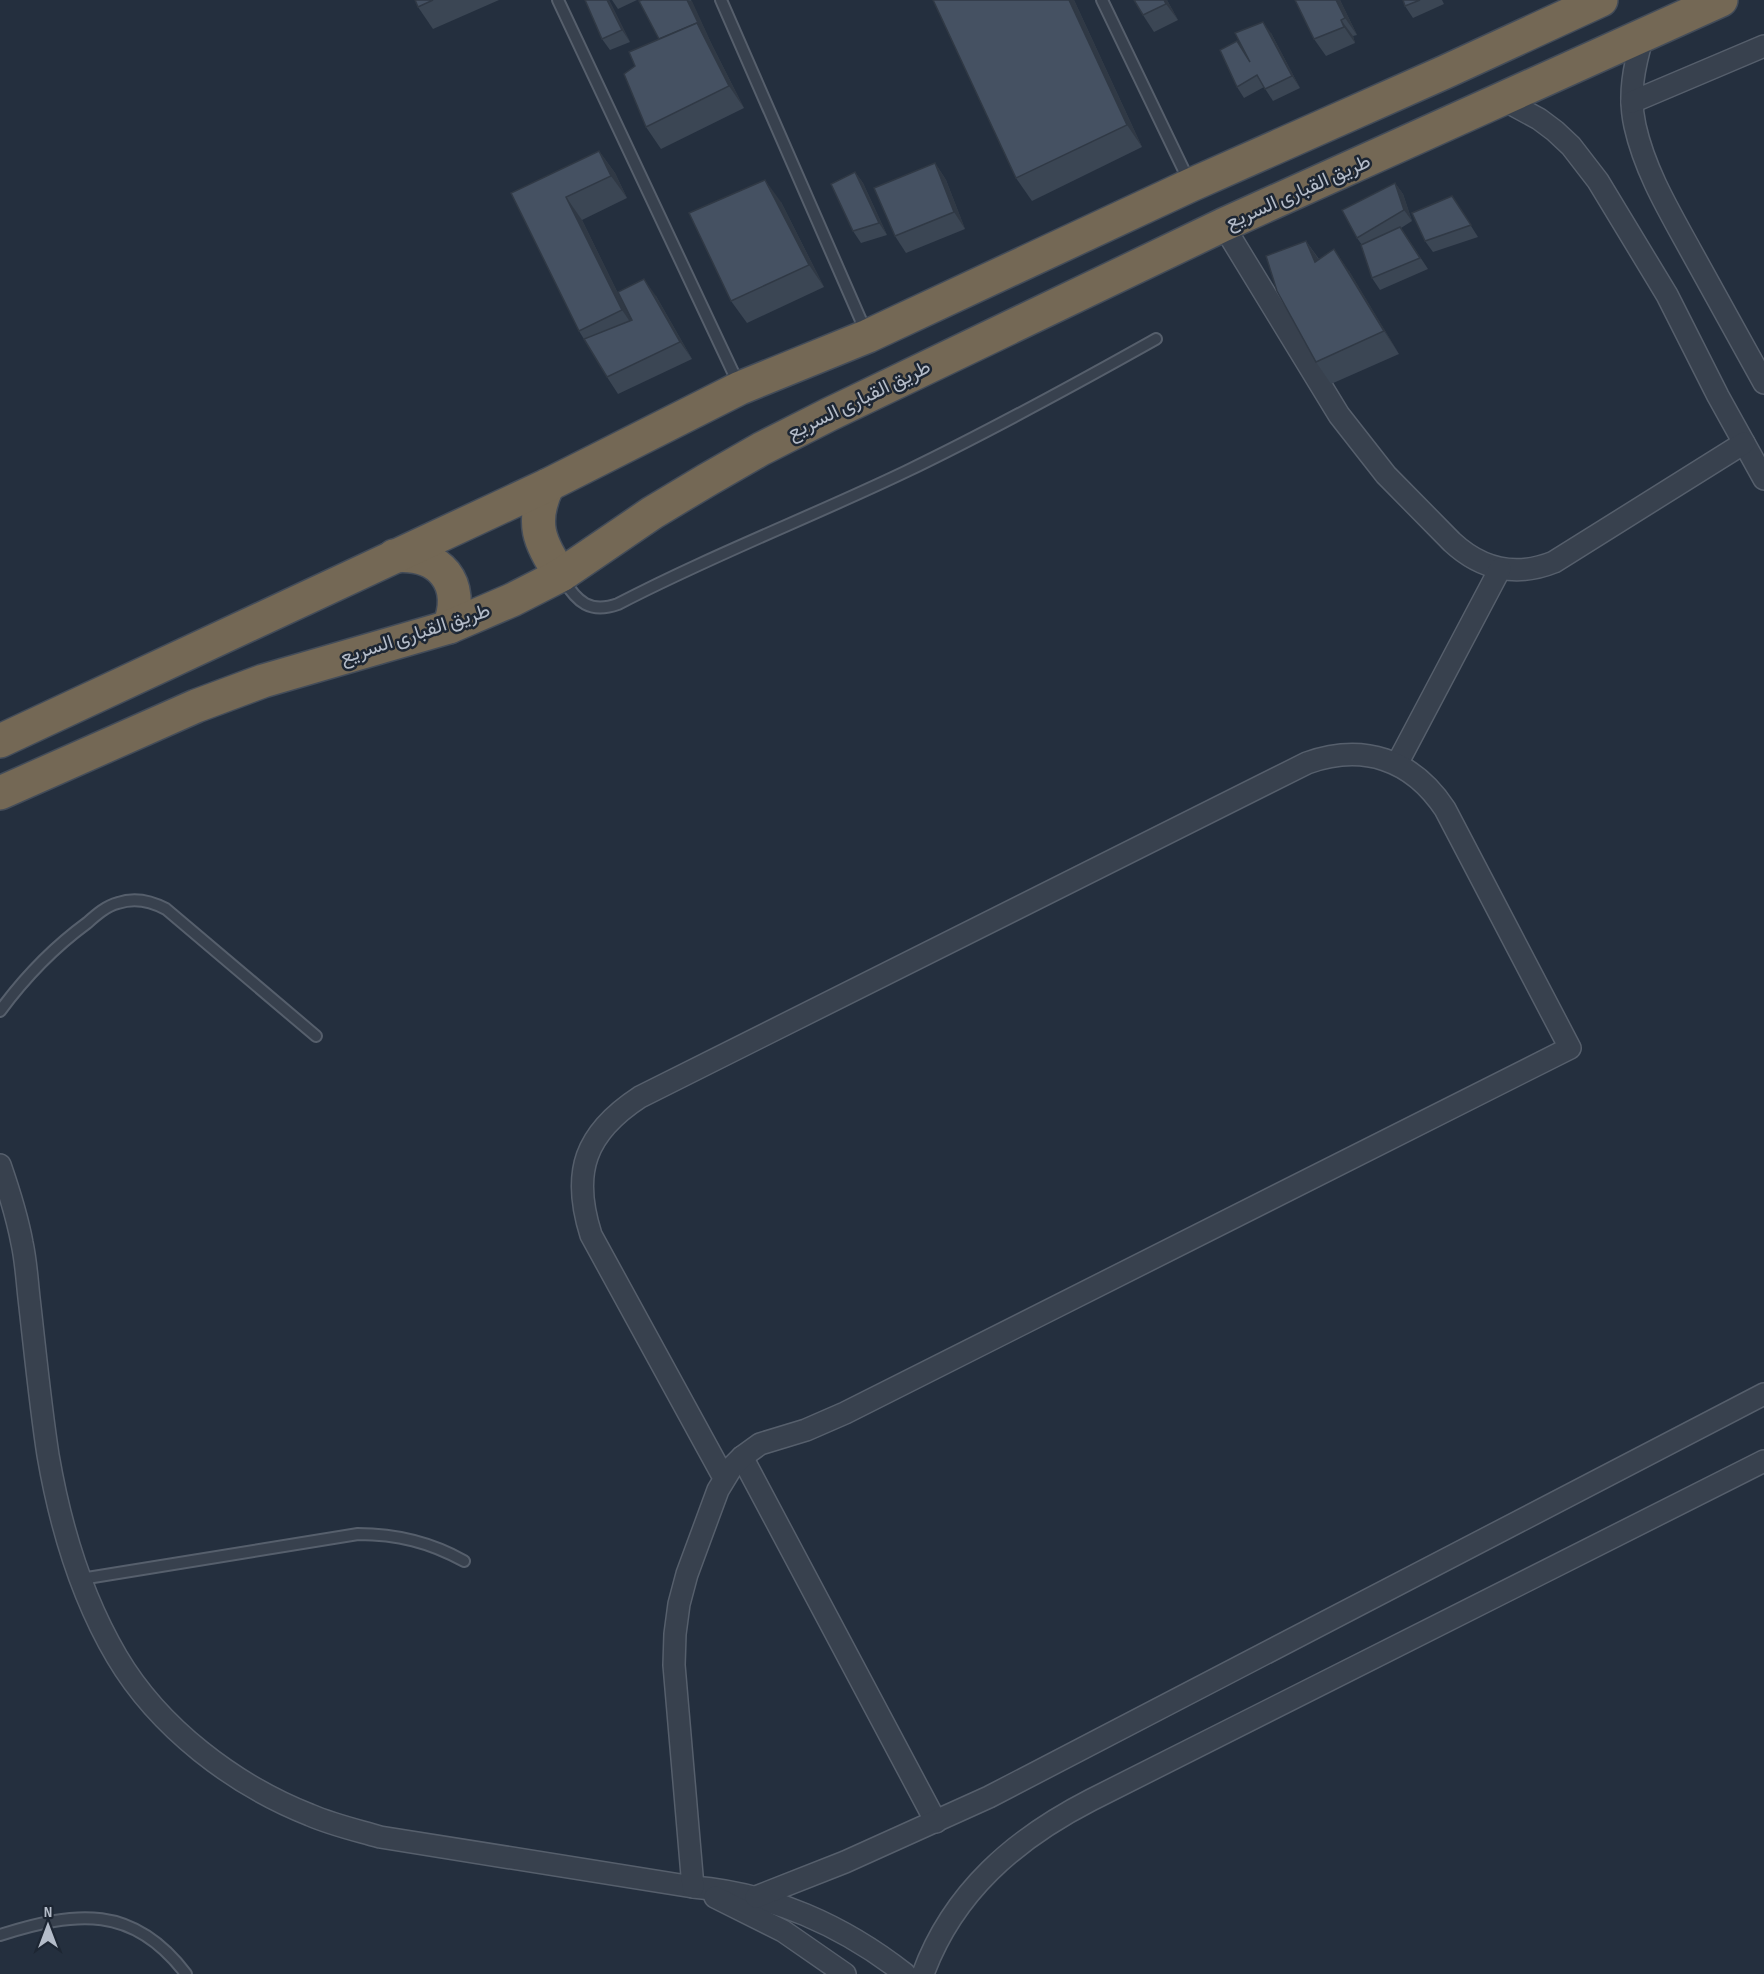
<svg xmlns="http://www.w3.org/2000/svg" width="1764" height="1974" font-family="'Sofia Sans Condensed',Vazirmatn,sans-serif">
	<rect width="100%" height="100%" fill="#242f3e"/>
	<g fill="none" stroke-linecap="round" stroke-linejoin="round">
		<g stroke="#565f6c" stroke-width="14">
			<g id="lane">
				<path d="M558,0L739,385"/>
				<path d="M721,0L866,332"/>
				<path d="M1102,0L1189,181"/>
				<path d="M563,579C577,602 590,614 618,604C712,555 811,517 907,471C992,430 1074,385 1156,339"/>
				<path d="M0,1011C25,977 53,948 87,923C96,915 106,906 118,903C135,897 151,901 166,909L316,1036"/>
				<path d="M81,1579L358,1534C397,1534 430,1542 464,1561"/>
				<path d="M0,1935C76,1911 133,1904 186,1974"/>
			</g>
		</g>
		<g stroke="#565f6c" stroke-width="24">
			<g id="street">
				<path d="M1643,36C1634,66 1628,95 1635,126C1645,171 1669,211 1691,251C1715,295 1740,339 1764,383"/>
				<path d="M1504,100L1539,119L1555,131L1571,146L1598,181L1667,295L1718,396L1764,479"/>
				<path d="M1632,102L1764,46"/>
				<path d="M1223,225L1339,415L1386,475L1452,542C1482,570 1517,577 1554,562L1744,443"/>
				<path d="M1397,764L1500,569"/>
				<path d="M0,1165C9,1191 17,1216 22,1243C26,1261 27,1280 29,1298C35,1350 40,1403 48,1455C60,1525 81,1596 117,1657C159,1728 234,1785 310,1815C333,1825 356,1830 380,1837L693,1887C771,1893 844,1926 905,1974"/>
				<path d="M742,1457L936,1822"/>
				<path d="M693,1887L674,1665L675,1634L679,1604L687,1574L718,1490L732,1467L742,1457L760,1444L806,1430L845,1413L1570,1048L1445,809C1412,759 1363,743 1307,763L640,1097C585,1133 571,1172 591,1235L724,1478"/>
				<path d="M715,1897L783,1931L845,1974"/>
				<path d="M756,1897L845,1862L989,1797L1764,1394"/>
				<path d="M923,1974C953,1892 1015,1839 1091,1800L1764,1461"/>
			</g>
		</g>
		<g stroke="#434c59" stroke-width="36">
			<g id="highway">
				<path d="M548,485C530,522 539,543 561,575"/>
				<path d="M394,556C440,552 466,583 449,627"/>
				<path d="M0,741L548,485L740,388L868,336L1191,185L1445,72L1601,0"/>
				<path d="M0,793L196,706L263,681L449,627L512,600L561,575L652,513L707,480L761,449L830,414L1223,225L1721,0"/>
			</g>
		</g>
		<use href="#lane" stroke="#38414e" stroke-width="10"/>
		<use href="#street" stroke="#38414e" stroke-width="21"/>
		<use href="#highway" stroke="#746855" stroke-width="33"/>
	</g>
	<g fill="#3b4654">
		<path d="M415,0H499L433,29L418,7Z"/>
		<path d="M585,0H609L630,42L610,50L602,39Z"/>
		<path d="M612,0H637L618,9Z"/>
		<path d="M642,0H691L712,45L744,108L661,149L646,127L635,66L659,39Z"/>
		<path d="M1074,0L1142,147L1032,201L1016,178Z"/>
		<path d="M1134,0H1167L1178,20L1154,32L1143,15Z"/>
		<path d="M1295,0H1340L1357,35L1353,36L1355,43L1326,56L1314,39Z"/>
		<path d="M1403,0H1442L1444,4L1413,18L1405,6Z"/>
		<path d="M1271,33L1300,88L1273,101L1264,87L1244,98L1237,87Z"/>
		<path d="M599,151L615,173L627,198L582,220L631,320L656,296L692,359L618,394L607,377L579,331L511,193Z"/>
		<path d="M935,163L946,180L965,229L906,253L895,236Z"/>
		<path d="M855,172L863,183L887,235L861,243L853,231Z"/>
		<path d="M1395,183L1403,194L1412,221L1401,228L1428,269L1380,290L1372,278L1362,245L1357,238Z"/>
		<path d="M1452,196L1478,237L1433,252L1425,241Z"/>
		<path d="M781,202L824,287L747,323L731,301Z"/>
		<path d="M1306,241L1319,259L1349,271L1399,354L1331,384L1316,362Z"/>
	</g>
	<g fill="#303945">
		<path d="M607,0H609L630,42L622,30Z"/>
		<path d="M687,0L692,1L712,45L744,108L729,86L697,23Z"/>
		<path d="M1069,0H1074L1142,147L1127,125Z"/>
		<path d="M1164,0H1167L1178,20L1166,4Z"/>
		<path d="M1336,0H1340L1357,35L1345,18Z"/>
		<path d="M1341,20L1353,36L1355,43L1344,27Z"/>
		<path d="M1263,22L1271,33L1300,88L1292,76Z"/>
		<path d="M599,151L615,173L627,198L611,176Z"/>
		<path d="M935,163L946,180L965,229L954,212Z"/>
		<path d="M855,172L863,183L887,235L879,223Z"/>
		<path d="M765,180L781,202L824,287L809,265Z"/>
		<path d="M1395,183L1403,194L1412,221L1404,210Z"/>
		<path d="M566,197L582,220L637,332L622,310Z"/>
		<path d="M1306,241L1321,263L1315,262Z"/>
		<path d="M1334,249L1349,271L1399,354L1384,331Z"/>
		<path d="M644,279L656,296L692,359L680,342Z"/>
	</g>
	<g fill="#455162" stroke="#303945" stroke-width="1.5">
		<path d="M415,0H433L418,7Z"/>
		<path d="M585,0H607L622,30L602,39Z"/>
		<path d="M642,0H687L701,29L697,23L659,39L639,1Z"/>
		<path d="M933,0H1069L1127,125L1016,178Z"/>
		<path d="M1134,0H1164L1166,4L1143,15Z"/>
		<path d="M1295,0H1336L1345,18L1341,20L1344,27L1314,39Z"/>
		<path d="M1403,0H1420L1405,6Z"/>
		<path d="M1263,22L1292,76L1265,89L1257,75L1237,87L1220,50L1237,41L1250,62L1235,33Z"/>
		<path d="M697,23L729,86L646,127L624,74L635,66L629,52Z"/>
		<path d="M599,151L611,176L566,197L622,310L579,331L511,193Z"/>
		<path d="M935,163L954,212L895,236L874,188Z"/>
		<path d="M855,172L879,223L853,231L831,184Z"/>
		<path d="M765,180L809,265L731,301L689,213Z"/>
		<path d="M1395,183L1404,210L1357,238L1342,210Z"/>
		<path d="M1452,196L1471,225L1425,241L1412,213Z"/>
		<path d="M1400,227L1420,258L1372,278L1361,245Z"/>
		<path d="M1306,241L1315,262L1334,249L1384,331L1316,362L1277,291L1266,256Z"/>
		<path d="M644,279L680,342L607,377L584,339L632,320L618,292Z"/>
	</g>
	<g text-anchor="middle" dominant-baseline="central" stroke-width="5" stroke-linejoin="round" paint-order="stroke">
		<g font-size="20" fill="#b4bcc9" stroke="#1d2633">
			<text transform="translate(1298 192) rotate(-24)">طريق القبارى السريع</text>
			<text transform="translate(859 400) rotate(-26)">طريق القبارى السريع</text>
			<text transform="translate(415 634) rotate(-18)">طريق القبارى السريع</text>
		</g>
	</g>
	<g transform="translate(48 1926)" stroke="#1d2633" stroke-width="4.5" paint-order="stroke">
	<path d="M0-4.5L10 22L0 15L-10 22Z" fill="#b4bcc9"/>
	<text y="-9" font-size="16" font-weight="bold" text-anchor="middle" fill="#b4bcc9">N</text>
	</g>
</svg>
